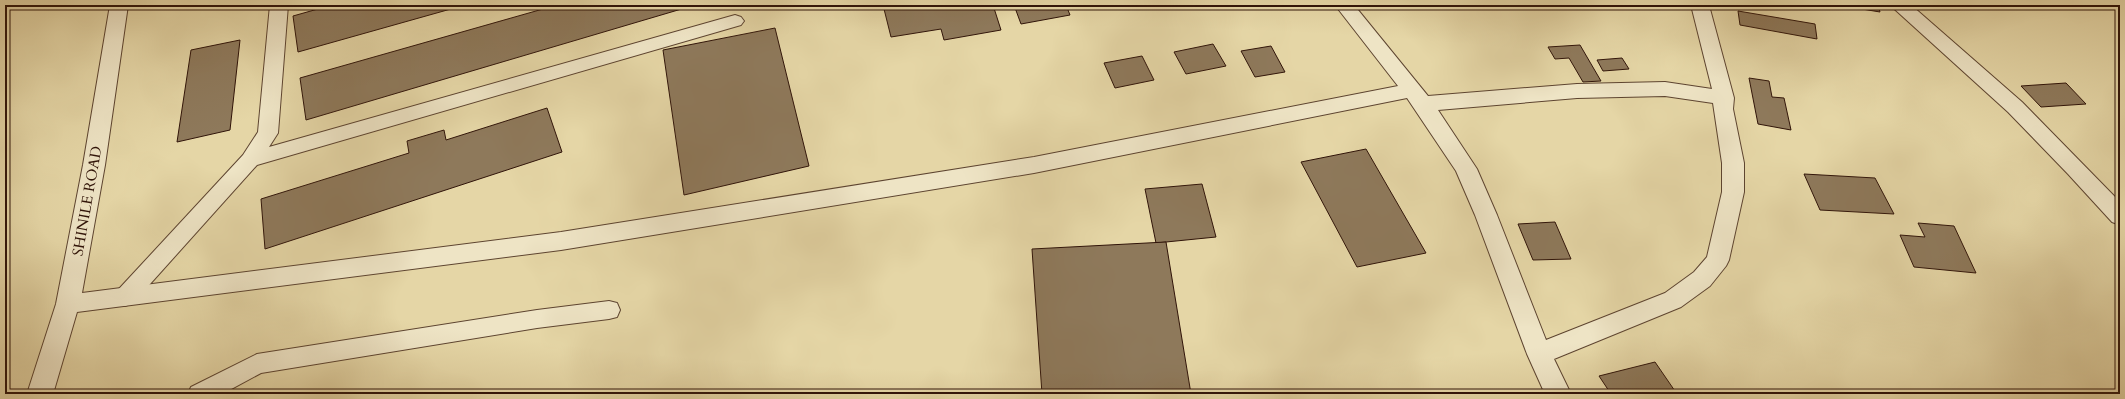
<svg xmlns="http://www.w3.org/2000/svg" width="2125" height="399" font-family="Cardo,serif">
	<rect width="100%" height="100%" fill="#e5d6a6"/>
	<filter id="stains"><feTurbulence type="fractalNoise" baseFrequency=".005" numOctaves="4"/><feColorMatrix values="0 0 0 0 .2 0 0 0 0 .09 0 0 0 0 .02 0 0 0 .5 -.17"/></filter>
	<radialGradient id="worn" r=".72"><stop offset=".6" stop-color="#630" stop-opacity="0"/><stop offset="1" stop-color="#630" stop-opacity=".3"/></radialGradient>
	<g fill="#8e795b" stroke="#301409">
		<path d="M332,5H465L298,52L293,16Z"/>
		<path d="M557,5H695L306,120L300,78Z"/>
		<path d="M883,5H993L1001,30L944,40L941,29L891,37Z"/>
		<path d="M1014,5H1066L1070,15L1021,24Z"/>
		<path d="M1843,5H1878L1880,12L1844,6Z"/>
		<path d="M1738,11L1815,24L1817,39L1740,25Z"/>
		<path d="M775,28L809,166L684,195L663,50Z"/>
		<path d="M240,40L230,130L177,142L191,50Z"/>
		<path d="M1213,44L1226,66L1186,74L1174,52Z"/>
		<path d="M1580,45L1601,81L1583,82L1569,58L1555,59L1548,47Z"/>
		<path d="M1271,46L1285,72L1255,77L1241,51Z"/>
		<path d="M1142,56L1154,80L1115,88L1104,63Z"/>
		<path d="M1622,58L1629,69L1603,71L1597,60Z"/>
		<path d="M1749,78L1769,81L1772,97L1784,98L1791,130L1758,124Z"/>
		<path d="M2066,83L2086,104L2041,107L2021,86Z"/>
		<path d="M547,108L562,152L265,249L261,199L409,153L407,141L444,130L446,140Z"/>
		<path d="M1366,149L1426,253L1357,267L1301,162Z"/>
		<path d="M1804,174L1875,178L1894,214L1820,210Z"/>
		<path d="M1202,184L1216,237L1156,243L1145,189Z"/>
		<path d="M1555,222L1571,259L1533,260L1518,224Z"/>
		<path d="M1918,223L1954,226L1976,273L1914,267L1900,235L1925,237Z"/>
		<path d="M1166,242L1191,394H1042L1032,249Z"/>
		<path d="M1655,362L1677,394H1611L1599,376Z"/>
	</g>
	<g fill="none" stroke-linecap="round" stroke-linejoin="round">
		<g stroke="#5d4430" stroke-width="2">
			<g id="lane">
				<path d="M270,5H288L278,133L269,147L735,15L741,17L744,21L741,25L257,165L133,303L125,306L117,303L114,297L117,291L243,155L258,132Z"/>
				<path d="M609,301L617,303L620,310L617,317L609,319L537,328L261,373L222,394H188L191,387L257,354L537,310Z"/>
			</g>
		</g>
		<g stroke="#5d4430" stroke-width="2">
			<g id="street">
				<path d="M110,5H128L105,165L82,293L561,232L1034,157L1398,86L1335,5H1354L1428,96L1577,84L1665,82L1712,89L1692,9L1693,5H1711L1710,9L1734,98L1733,109L1744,163V192L1729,260L1726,266L1710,286L1681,307L1554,359L1571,394H1545L1527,354L1475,215L1456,171L1407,98L1034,173L561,250L77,312L53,394H27L56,304L83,165ZM1665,96L1713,103L1722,163V192L1707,257L1694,272L1665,293L1546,340L1497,215L1477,169L1438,110L1577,98Z"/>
				<path d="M1890,5H1911L2022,102L2120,202V225L2112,222L2068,174L2008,112Z"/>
			</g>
		</g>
		<use href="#lane" fill="#eee4c5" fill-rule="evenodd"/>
		<use href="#street" fill="#eee4c5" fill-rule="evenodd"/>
	</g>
	<g text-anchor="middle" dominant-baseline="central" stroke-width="3" stroke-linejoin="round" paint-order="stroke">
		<g font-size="15" fill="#301409" stroke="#eee4c5">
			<text transform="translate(87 201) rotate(-80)">SHINILE ROAD</text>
		</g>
	</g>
	<rect width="2125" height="399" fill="none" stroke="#e5d6a6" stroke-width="20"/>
	<rect x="6" y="6" width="2113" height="387" fill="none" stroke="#301409" stroke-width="2"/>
	<rect x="10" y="10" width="2105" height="379" fill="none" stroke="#301409"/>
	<rect width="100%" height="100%" filter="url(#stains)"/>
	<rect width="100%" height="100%" fill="url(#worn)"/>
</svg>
